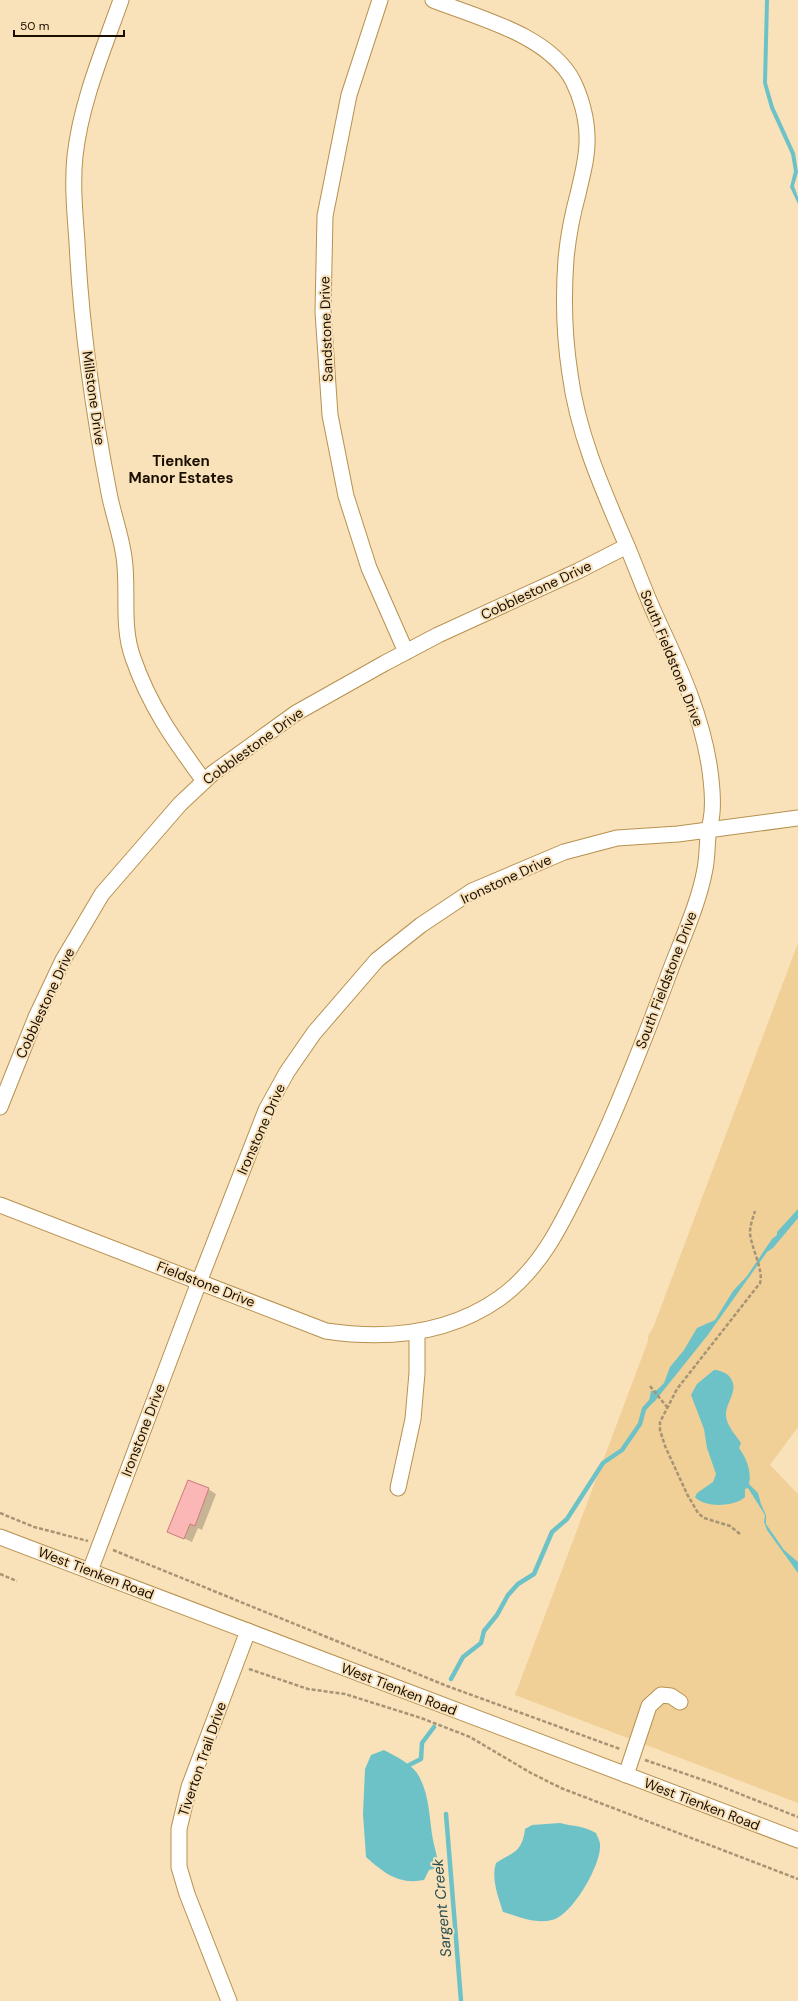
<svg xmlns="http://www.w3.org/2000/svg" width="798" height="2001" font-family="'DM Sans',sans-serif">
	<rect width="100%" height="100%" fill="#f9e2ba"/>
	<path fill="#f1d097" d="M798,943V1427L770,1465L798,1494V1803L515,1695L648,1341V1336L653,1328Z"/>
	<g fill="#6dc2c7">
		<path d="M765,0H769L767,83L774,107L795,153L798,172L794,186L798,197V204L790,187L794,171L791,154L770,108L763,83Z"/>
		<path d="M798,1209V1218L773,1248L767,1252L707,1336L655,1401L648,1407L651,1391L657,1390L664,1383L670,1367L684,1350L697,1328L715,1320L733,1291L747,1276L772,1239L777,1235V1232Z"/>
		<path d="M714,1370C719,1370 724,1372 728,1375C741,1388 727,1400 726,1413C725,1424 735,1434 741,1443L739,1448C746,1457 752,1472 749,1484L758,1493L761,1504L766,1515V1524L784,1550L798,1562V1573L767,1530L764,1522L765,1515L748,1488L745,1489V1497C735,1507 704,1508 695,1497L697,1493L713,1482L716,1474L707,1448L704,1429L691,1395L697,1384Z"/>
		<path d="M384,1750C395,1756 410,1763 417,1773C430,1793 429,1819 433,1840C435,1850 438,1857 438,1868L429,1870L424,1880C399,1885 384,1873 366,1857L363,1814L365,1769L371,1755Z"/>
		<path d="M560,1823C575,1827 582,1825 596,1833C597,1836 600,1841 600,1844C602,1864 572,1916 552,1920C535,1924 519,1917 503,1912C498,1896 491,1879 496,1863C513,1852 522,1853 525,1829L532,1825Z"/>
	</g>
	<path fill="#0003" d="M208,1489L216,1494L202,1530L198,1528L192,1542L168,1531Z"/>
	<g fill="none" stroke-linecap="round" stroke-linejoin="round">
		<g stroke="#6dc2c7" stroke-width="4.5">
			<path d="M451,1679L463,1657L481,1643L484,1631L497,1615L508,1595L518,1584L534,1574L552,1532L567,1519L603,1463L622,1450L640,1424L644,1409L652,1400"/>
			<path d="M409,1765L421,1759L422,1743L434,1727"/>
			<path d="M446,1814L461,2001"/>
		</g>
	</g>
	<path fill="#fab7b6" stroke="#c97c7b" d="M188,1480L209,1488L195,1526L190,1524L184,1539L167,1532Z"/>
	<g fill="none" stroke-linecap="round" stroke-linejoin="round">
		<g stroke="#b7914e" stroke-width="17">
			<g id="minor">
				<path d="M121,0C103,51 81,102 75,156C72,185 75,214 77,242C81,326 93,410 109,493C113,514 121,535 124,557C129,590 121,625 133,658C150,707 174,740 204,781"/>
				<path d="M380,0L349,95L325,216L323,312L330,415L346,496L369,568L406,652"/>
				<path d="M0,1107L36,1017L63,960L102,894L180,804L213,773L296,713L385,663L438,635L578,571L627,546"/>
				<path d="M0,1205L326,1331C387,1340 449,1334 500,1298C544,1266 565,1217 588,1170C618,1108 643,1043 667,979C680,943 698,907 705,869C707,859 707,847 708,836C708,831 710,826 711,820C714,805 712,786 710,771C703,719 681,670 659,623C647,598 638,572 627,546C603,490 578,435 570,374C564,335 563,299 566,259C568,237 572,216 578,194C582,176 588,156 587,137C587,119 581,97 573,81C549,35 479,18 433,0"/>
				<path d="M398,1488L413,1419L417,1373V1333"/>
				<path d="M0,1537L798,1840"/>
				<path d="M90,1571L199,1282L266,1110L287,1072L314,1033L377,960L421,925L472,891L564,852L617,838L678,834L798,818"/>
				<path d="M626,1775L649,1706L661,1695L671,1696L680,1702"/>
				<path d="M229,2001L187,1894L179,1867V1829L189,1787L248,1631"/>
			</g>
		</g>
		<g stroke="#a69475" stroke-width="2.5" stroke-dasharray="4 2" stroke-linecap="butt">
			<path d="M650,1386L667,1407"/>
			<path d="M0,1513L34,1527L88,1541"/>
			<path d="M740,1534L730,1526L704,1518L698,1513L687,1494L665,1446L660,1430V1422L677,1389L760,1283C764,1271 751,1247 750,1233C750,1225 753,1218 755,1211"/>
			<path d="M113,1550L447,1686L620,1749"/>
			<path d="M0,1574L17,1581"/>
			<path d="M249,1669L308,1689L345,1694L421,1718L470,1737L531,1773L561,1788L798,1879"/>
			<path d="M645,1760L715,1784L798,1817"/>
		</g>
		<use href="#minor" stroke="#fff" stroke-width="15"/>
	</g>
	<g text-anchor="middle" dominant-baseline="central" stroke-width="4" stroke-linejoin="round" paint-order="stroke">
		<g font-size="14" fill="#190e00" stroke="#f9e2ba">
			<text transform="translate(326 329) rotate(-92)">Sandstone Drive</text>
			<text transform="translate(94 398) rotate(82)">Millstone Drive</text>
			<text transform="translate(536 590) rotate(-25)">Cobblestone Drive</text>
			<text transform="translate(672 658) rotate(68)">South Fieldstone Drive</text>
			<text transform="translate(253 746) rotate(-36)">Cobblestone Drive</text>
			<text transform="translate(506 879) rotate(-25)">Ironstone Drive</text>
			<text transform="translate(666 980) rotate(-69)">South Fieldstone Drive</text>
			<text transform="translate(45 1003) rotate(-65)">Cobblestone Drive</text>
			<text transform="translate(261 1129) rotate(-66)">Ironstone Drive</text>
			<text transform="translate(206 1284) rotate(21)">Fieldstone Drive</text>
			<text transform="translate(143 1430) rotate(-69)">Ironstone Drive</text>
			<text transform="translate(96 1573) rotate(21)">West Tienken Road</text>
			<text transform="translate(399 1689) rotate(21)">West Tienken Road</text>
			<text transform="translate(202 1759) rotate(-71)">Tiverton Trail Drive</text>
			<text transform="translate(702 1804) rotate(21)">West Tienken Road</text>
		</g>
		<g font-size="15" font-weight="bold" fill="#190e00" stroke="#f9e2ba">
			<text x="181" y="461">Tienken<tspan x="181" dy="17">Manor Estates</tspan></text>
		</g>
		<g font-size="15" font-style="italic" fill="#254d4f" stroke="#f9e2ba">
			<text transform="translate(442 1908) rotate(-95)">Sargent Creek</text>
		</g>
	</g>
	<path d="M14 30v6h110v-6" fill="none" stroke="#190e00" stroke-width="2"/>
	<text x="20" y="30" font-size="12" fill="#190e00" stroke="#f9e2ba" stroke-width="3" paint-order="stroke">50 m</text>
</svg>
